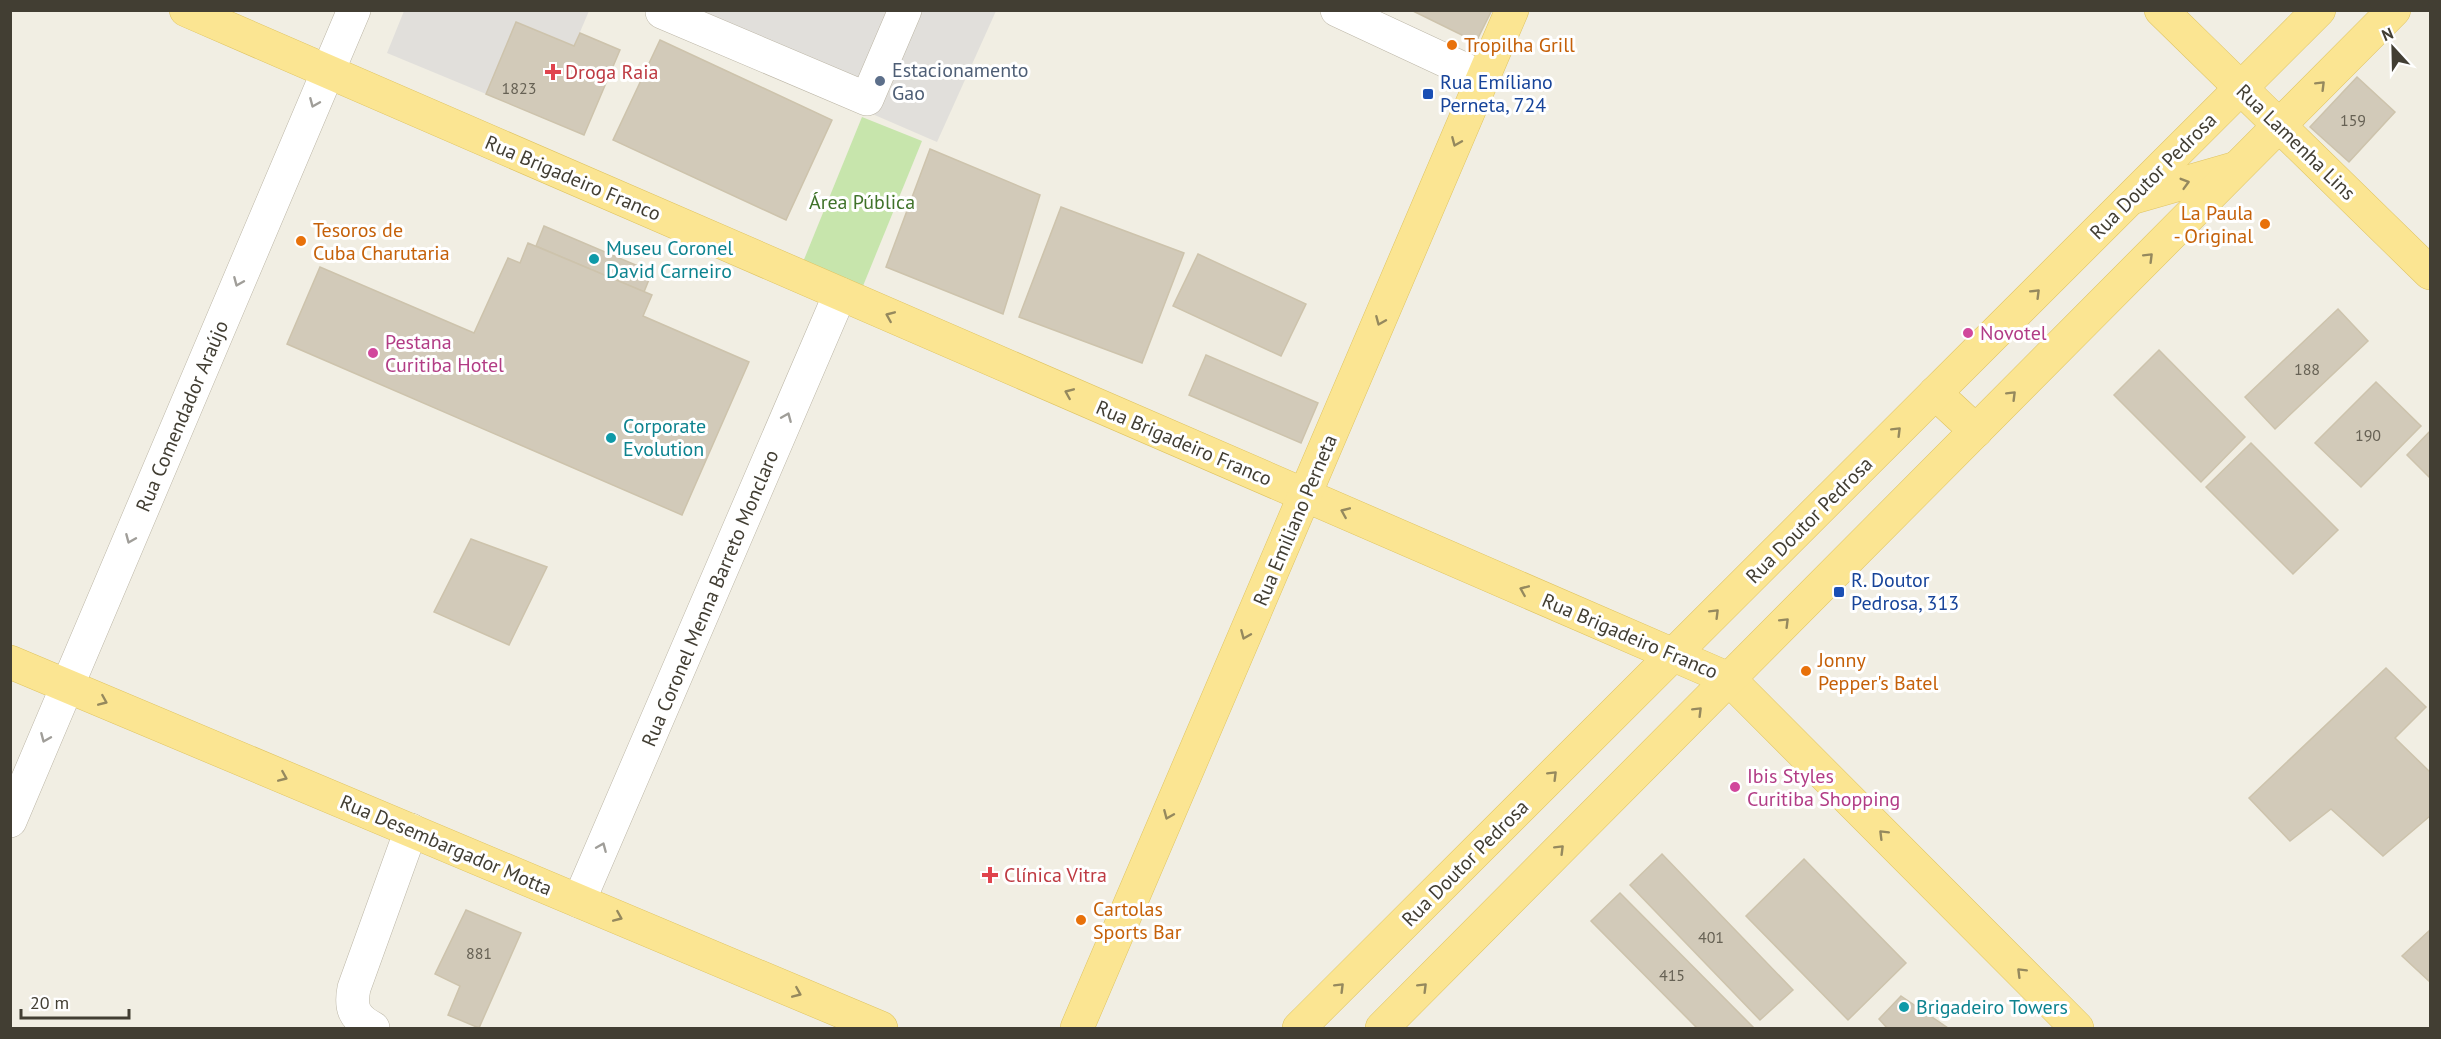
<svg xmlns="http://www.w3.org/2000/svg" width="2441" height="1039" font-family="'PT Sans',sans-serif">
	<rect width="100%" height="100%" fill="#f1eee3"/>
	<path fill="#c7e5ac" d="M862,117L922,141L863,286L803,262Z"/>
	<g fill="#e1dfdb">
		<path d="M657,10L996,11L937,142L653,19Z"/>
		<path d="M404,11H589L574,46L486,94L387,53Z"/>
	</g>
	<g fill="#d2cab9" stroke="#cdc3ac" stroke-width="1.5">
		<path d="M1411,10H1492L1476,42Z"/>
		<path d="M516,22L574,46L580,33L620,50L584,135L486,94Z"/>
		<path d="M660,40L832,120L786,220L613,140Z"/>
		<path d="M2357,77L2395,112L2349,162L2310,127Z"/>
		<path d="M930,149L1040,195L1003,314L886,267Z"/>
		<path d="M1061,207L1184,253L1142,363L1019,317Z"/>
		<path d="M544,226L652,272L644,292L536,246Z"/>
		<path d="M528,243L652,295L643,316L749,362L682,515L287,344L320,267L474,333L508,258L520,263Z"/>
		<path d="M1198,254L1306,304L1281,356L1173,306Z"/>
		<path d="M2338,309L2368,341L2275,429L2245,397Z"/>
		<path d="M2159,350L2245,437L2201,482L2114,395Z"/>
		<path d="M1206,355L1318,403L1301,443L1189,395Z"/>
		<path d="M2376,382L2421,426L2361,487L2315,443Z"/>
		<path d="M2430,431V478L2407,455Z"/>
		<path d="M2251,443L2338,530L2293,574L2206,487Z"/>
		<path d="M471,539L547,567L509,645L434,612Z"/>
		<path d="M2386,668L2426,707L2395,738L2430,772V816L2383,856L2331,809L2290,841L2249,798Z"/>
		<path d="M1662,854L1793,990L1760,1020L1630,885Z"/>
		<path d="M1804,859L1906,963L1848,1020L1746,916Z"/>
		<path d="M1620,893L1754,1028H1697L1591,921Z"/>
		<path d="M466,910L521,933L479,1028L448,1015L460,986L435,974Z"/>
		<path d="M2430,930V982L2402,956Z"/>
		<path d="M1901,996L1948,1028H1887L1879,1019Z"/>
	</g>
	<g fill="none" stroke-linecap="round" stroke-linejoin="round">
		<g stroke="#bcb6a6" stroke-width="34">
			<g id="minor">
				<path d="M1337,10L1483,78"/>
				<path d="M662,12L867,99L905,10"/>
				<path d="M10,821L354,10"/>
				<path d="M579,901L840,294"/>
				<path d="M373,1028C354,1018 350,1008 354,988L411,830"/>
			</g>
		</g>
		<g stroke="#dfc462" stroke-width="34">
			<g id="major">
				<path d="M186,10L1729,679L2077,1028"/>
				<path d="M2161,10L2430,273"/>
				<path d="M2135,197L2236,168"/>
				<path d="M1935,393L1976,431"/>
				<path d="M10,662L881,1028"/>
				<path d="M1077,1028L1512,10"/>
				<path d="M1299,1028L2319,10"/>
				<path d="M1382,1028L2394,10"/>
			</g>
		</g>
		<use href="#minor" stroke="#fff" stroke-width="33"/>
		<use href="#major" stroke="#fbe592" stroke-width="33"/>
	</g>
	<defs><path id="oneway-chevron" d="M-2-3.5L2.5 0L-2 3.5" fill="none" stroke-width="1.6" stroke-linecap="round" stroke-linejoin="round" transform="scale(1.5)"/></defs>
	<g stroke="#95895e">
		<use href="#oneway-chevron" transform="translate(2321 85) rotate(-45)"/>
		<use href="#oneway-chevron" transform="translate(1456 142) rotate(113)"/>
		<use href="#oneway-chevron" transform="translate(2185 183) rotate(-16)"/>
		<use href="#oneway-chevron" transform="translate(2149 257) rotate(-45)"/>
		<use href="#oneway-chevron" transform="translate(2036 293) rotate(-45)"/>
		<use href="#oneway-chevron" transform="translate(890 316) rotate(-157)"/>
		<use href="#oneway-chevron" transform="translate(1380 321) rotate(113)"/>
		<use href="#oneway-chevron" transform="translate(1069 393) rotate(-157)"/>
		<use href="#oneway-chevron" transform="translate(2012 395) rotate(-45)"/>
		<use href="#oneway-chevron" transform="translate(1897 431) rotate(-45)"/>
		<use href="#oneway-chevron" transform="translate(1345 512) rotate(-157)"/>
		<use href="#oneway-chevron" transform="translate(1524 590) rotate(-157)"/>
		<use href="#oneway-chevron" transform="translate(1715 613) rotate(-45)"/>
		<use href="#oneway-chevron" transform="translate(1785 622) rotate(-45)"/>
		<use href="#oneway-chevron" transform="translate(1245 635) rotate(113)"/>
		<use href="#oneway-chevron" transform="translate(103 701) rotate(23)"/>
		<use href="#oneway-chevron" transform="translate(1698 711) rotate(-45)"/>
		<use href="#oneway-chevron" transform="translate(1553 775) rotate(-45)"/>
		<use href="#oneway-chevron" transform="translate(283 777) rotate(23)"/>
		<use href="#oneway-chevron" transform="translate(1168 815) rotate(113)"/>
		<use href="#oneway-chevron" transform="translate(1883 834) rotate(-135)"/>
		<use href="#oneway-chevron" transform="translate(1560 849) rotate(-45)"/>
		<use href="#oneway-chevron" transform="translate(618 917) rotate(23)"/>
		<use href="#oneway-chevron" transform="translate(2021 972) rotate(-135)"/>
		<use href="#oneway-chevron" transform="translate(1340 987) rotate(-45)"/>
		<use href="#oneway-chevron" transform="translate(1423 987) rotate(-45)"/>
		<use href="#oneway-chevron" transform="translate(797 993) rotate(23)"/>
	</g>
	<g stroke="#a09e99">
		<use href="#oneway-chevron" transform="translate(314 103) rotate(113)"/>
		<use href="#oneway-chevron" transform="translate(238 282) rotate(113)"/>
		<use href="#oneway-chevron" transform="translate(787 417) rotate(-67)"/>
		<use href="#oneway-chevron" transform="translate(130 539) rotate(113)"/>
		<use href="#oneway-chevron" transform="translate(45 738) rotate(113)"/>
		<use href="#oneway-chevron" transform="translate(602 847) rotate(-67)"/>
	</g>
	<g fill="#e8710a" stroke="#fff" stroke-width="2">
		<circle cx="1452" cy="45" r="6"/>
		<circle cx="2265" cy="224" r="6"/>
		<circle cx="301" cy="241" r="6"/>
		<circle cx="1806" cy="671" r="6"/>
		<circle cx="1081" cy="920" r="6"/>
	</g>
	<g fill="#e0444e" stroke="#fff" stroke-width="2">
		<path d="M550 63h6v6h6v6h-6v6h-6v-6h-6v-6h6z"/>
		<path d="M987 866h6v6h6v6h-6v6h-6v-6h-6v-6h6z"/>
	</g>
	<circle fill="#5c6f8a" stroke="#fff" stroke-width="2" cx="880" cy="81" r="6"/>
	<g fill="#1a4fb4" stroke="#fff" stroke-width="2">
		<rect x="1422" y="88" width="12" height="12" rx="3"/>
		<rect x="1833" y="586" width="12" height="12" rx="3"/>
	</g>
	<g fill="#0f9aa8" stroke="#fff" stroke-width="2">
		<circle cx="594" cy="259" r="6"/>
		<circle cx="611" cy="438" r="6"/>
		<circle cx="1904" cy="1007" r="6"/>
	</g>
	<g fill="#d1479c" stroke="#fff" stroke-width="2">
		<circle cx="1968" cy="333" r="6"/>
		<circle cx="373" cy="353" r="6"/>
		<circle cx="1735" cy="787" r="6"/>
	</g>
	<g text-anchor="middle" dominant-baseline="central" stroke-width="6" stroke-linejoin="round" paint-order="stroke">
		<g font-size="16" fill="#666154">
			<text x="519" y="88">1823</text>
			<text x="2353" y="120">159</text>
			<text x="2307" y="369">188</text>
			<text x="2368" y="435">190</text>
			<text x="1711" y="937">401</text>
			<text x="479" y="953">881</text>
			<text x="1672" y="975">415</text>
		</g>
		<g font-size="20" fill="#c56008" stroke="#fff" text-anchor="start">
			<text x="1464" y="45">Tropilha Grill</text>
			<text x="2253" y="213" text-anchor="end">La Paula<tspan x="2253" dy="23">- Original</tspan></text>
			<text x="313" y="230">Tesoros de<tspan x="313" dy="23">Cuba Charutaria</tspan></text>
			<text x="1818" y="660">Jonny<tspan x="1818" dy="23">Pepper's Batel</tspan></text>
			<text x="1093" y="909">Cartolas<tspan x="1093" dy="23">Sports Bar</tspan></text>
		</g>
		<g font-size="20" fill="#4e5e75" stroke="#fff" text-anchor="start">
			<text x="892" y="70">Estacionamento<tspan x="892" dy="23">Gao</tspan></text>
		</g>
		<g font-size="20" fill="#be3a42" stroke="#fff" text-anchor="start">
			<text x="565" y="72">Droga Raia</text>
			<text x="1004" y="875">Clínica Vitra</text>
		</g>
		<g font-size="20" fill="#164399" stroke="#fff" text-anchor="start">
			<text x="1440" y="82">Rua Emíliano<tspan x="1440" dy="23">Perneta, 724</tspan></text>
			<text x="1851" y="580">R. Doutor<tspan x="1851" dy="23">Pedrosa, 313</tspan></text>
		</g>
		<g font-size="20" fill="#423e33" stroke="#fff">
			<text transform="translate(2296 142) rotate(44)">Rua Lamenha Lins</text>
			<text transform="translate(2153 176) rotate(-45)">Rua Doutor Pedrosa</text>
			<text transform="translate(573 178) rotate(23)">Rua Brigadeiro Franco</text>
			<text transform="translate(182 416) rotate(-67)">Rua Comendador Araújo</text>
			<text transform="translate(1184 443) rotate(23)">Rua Brigadeiro Franco</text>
			<text transform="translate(1295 520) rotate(-67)">Rua Emiliano Perneta</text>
			<text transform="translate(1809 520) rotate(-45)">Rua Doutor Pedrosa</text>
			<text transform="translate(710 598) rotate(-67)">Rua Coronel Menna Barreto Monclaro</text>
			<text transform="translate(1630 636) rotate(23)">Rua Brigadeiro Franco</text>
			<text transform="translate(446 845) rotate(23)">Rua Desembargador Motta</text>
			<text transform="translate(1465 863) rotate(-45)">Rua Doutor Pedrosa</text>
		</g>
		<g font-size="20" fill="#3f7229" stroke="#fff">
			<text x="862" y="202">Área Pública</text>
		</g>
		<g font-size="20" fill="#0d838f" stroke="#fff" text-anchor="start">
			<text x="606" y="248">Museu Coronel<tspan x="606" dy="23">David Carneiro</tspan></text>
			<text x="623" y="426">Corporate<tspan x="623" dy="23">Evolution</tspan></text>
			<text x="1916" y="1007">Brigadeiro Towers</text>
		</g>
		<g font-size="20" fill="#b23c85" stroke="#fff" text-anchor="start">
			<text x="1980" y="333">Novotel</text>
			<text x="385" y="342">Pestana<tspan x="385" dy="23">Curitiba Hotel</tspan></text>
			<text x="1747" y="776">Ibis Styles<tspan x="1747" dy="23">Curitiba Shopping</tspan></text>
		</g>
	</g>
	<rect width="2441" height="1039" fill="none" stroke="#423e33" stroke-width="24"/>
	<g transform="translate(2393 48) rotate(338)" stroke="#ffffff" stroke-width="4.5" paint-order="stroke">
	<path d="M0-4.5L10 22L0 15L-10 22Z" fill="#423e33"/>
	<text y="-9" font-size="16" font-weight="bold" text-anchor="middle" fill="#423e33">N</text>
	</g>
	<path d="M21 1009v9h108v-9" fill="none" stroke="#423e33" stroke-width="3"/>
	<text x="30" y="1009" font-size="18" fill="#423e33" stroke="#ffffff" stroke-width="4.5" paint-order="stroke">20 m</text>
</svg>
